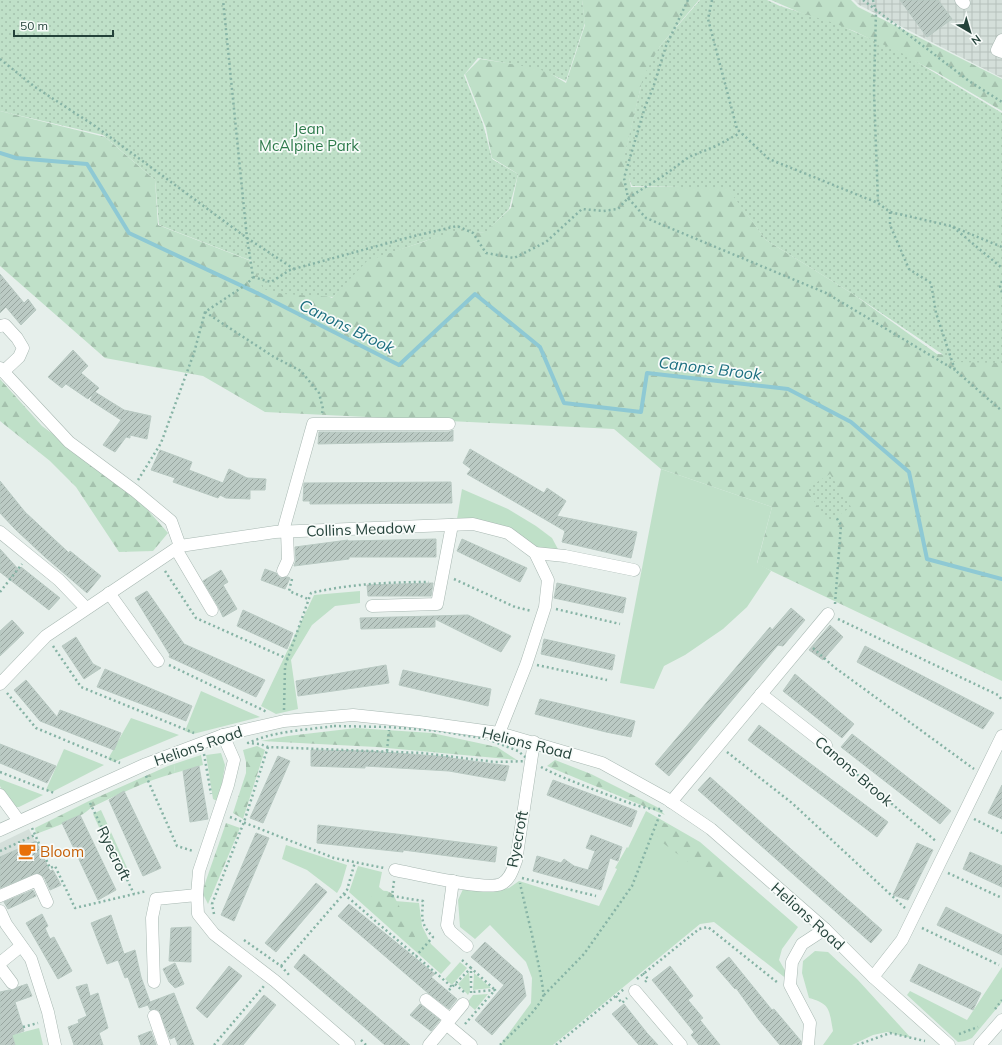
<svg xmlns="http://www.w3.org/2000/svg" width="1002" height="1045" font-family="Mulish,sans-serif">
	<defs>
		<pattern id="industrial-grid" width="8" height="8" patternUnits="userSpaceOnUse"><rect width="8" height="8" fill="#d4dfda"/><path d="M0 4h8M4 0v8" fill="none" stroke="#b6c1bc"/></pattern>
		<pattern id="forest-firs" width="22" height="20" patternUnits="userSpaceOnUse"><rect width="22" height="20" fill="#bfe0c8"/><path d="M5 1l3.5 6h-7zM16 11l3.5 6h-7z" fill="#a4c1ad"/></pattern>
		<pattern id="park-dots" width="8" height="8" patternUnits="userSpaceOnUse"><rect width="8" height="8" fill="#bfe0c8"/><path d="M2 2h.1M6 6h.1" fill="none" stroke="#a4c1ad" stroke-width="1.8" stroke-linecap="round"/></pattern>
		<pattern id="building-hatch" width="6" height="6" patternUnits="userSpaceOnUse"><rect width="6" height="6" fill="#bbcac4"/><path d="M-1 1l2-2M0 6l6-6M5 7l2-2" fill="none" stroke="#98a6a0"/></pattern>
	</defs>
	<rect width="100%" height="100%" fill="#e6efeb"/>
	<path fill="#d4dfda" d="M29,829L48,867L0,890V843Z"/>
	<path fill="url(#industrial-grid)" d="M854,0H1002V78L859,5Z"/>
	<g fill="#bfe0c8">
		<path d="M661,469L772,507L757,563L771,571L747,607L723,629L685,655L664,666L654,689L620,683Z"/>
		<path d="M462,489L508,509L536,526L552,538L559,551L535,549L457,519Z"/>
		<path d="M360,591V603L335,606L312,625L291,660L298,709L276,714L261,706L314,595Z"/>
		<path d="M201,691L260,717L193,734L185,731Z"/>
		<path d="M131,718L179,735L114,762L108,759Z"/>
		<path d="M64,749L104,765L52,792L46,790Z"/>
		<path d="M221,753L225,765L219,802L213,799L206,755Z"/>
		<path d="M201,755L203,765L175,773L174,764Z"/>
		<path d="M0,779L43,795L19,807H14L10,805L0,786Z"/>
		<path d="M101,810L129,872L121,876L93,814Z"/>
		<path d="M646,811L700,842L798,927L782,949L779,960L786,972L788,980L714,922L700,924L553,1045H500L531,1003L532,978L526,962L490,925L475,939L460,927L458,900L464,887L492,891L509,888L519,881L599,906L617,869L615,868L627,847L628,848Z"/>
		<path d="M286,845L347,865L341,886L337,893L307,870L282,859Z"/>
		<path d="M358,866L382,872L379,887L395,901L419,903L422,926L431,944L451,963L441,974L349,892Z"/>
		<path d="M815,951L828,952L857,979L911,1038L887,1032L873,1035L852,1045H823L833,1031C829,1010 831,1004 809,998L802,973L803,961Z"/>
		<path d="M460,962L467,968L452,985L445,979Z"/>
		<path d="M1002,967V1002L972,1038L965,1041L958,1042L907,995L910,991L967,1020Z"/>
		<path d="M469,972L470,991L468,995L458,984Z"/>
		<path d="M474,973L491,988L473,990Z"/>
		<path d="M488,994L475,1010L467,1003L473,995Z"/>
		<path d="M39,1028L43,1045H15L12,1035Z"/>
	</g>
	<g fill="url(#forest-firs)">
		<path d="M582,0H699L660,46L641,86L625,155L631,187H727L766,240L853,294L937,354L1002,359V681L757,564L772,507L661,469L614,429L265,412L203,376L105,358L0,266V111L105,137L155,180L158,225L251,261L332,298L366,260L423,242L454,229L484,233L511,208L518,174L492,158L486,128L465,74L480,59L541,68L566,83L585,25Z"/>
		<path d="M771,0H851L858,7L1002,79V111L936,72L854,31L801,13Z"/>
		<path d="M0,379L42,426L132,492L168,533L153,551L119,552L76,487L50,461L0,421Z"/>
		<path d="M356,728L432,733L497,747L517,760L376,747L261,741L288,736Z"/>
		<path d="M257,746L265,750L243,819L233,813L246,773V762L243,750Z"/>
		<path d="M555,760L591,774L657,807L665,815L547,766Z"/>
		<path d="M174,764L175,773C146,781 119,794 92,807C88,810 84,814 79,816C66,823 51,828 36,834L35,828L89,801L168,766Z"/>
		<path d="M660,820L716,857L722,866L727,883L719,882L700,871L659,840L654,827Z"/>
		<path d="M226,823L240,828L208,904L202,892Z"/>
		<path d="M372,890L387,891L393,894L403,914L412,921L414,934L420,950L407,942L397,928L388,920L374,911L371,906Z"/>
	</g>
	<g fill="url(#park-dots)">
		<path d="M0,0H582L585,23L566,81L539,69L478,58L464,75L483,124L492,159L518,174L509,209L485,233L454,231L367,261L333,297L283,294L263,289L252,261L159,225L155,180L103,135L0,111Z"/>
		<path d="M700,0H767L780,6L837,24L900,52L1002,113V363L954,362L853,294L766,240L727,188L632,186L623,162L643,77L660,46Z"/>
		<path d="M830,474L851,507L828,522L806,489Z"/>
	</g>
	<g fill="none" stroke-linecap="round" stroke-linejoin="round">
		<path stroke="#8ec9d4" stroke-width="4" d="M0,153L16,158L87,164L129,233L257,293L399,365L475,294L540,347L564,403L641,412L647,373L788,389L851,422L909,472L927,559L1002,579"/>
	</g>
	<g fill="url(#building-hatch)" stroke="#b8c9c2">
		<path d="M900,0H938L952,19L927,37Z"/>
		<path d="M0,274L24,303L28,299L36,310L21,325L6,307L0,313Z"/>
		<path d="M73,350L88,366L81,373L99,388L95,392L124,410L151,416L147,439L130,435V438L126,437L115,452L103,445L121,420L90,400L94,393L88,399L66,384L62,388L48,377Z"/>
		<path d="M453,430V441L318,444L319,432H449Z"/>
		<path d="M470,449L544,493L547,488L566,501L557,516L637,532L631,558L562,542L565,531L467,474L471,469L463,463Z"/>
		<path d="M160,450L192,462L189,470L223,483L229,469L247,478L266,479L265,490H250V499L226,498L220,495L218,498L173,482L175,478L151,470Z"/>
		<path d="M0,481L25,512L69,553L70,551L101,576L87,593L45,557L15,529L0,513Z"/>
		<path d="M451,482L452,503L310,504V501H303L304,483Z"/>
		<path d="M436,539V557H349V559L294,566L296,560L295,547L348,540V541Z"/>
		<path d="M462,539L527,568L520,582L457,551Z"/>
		<path d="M0,549L19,570L21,567L60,598L49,610L0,572Z"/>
		<path d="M265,569L276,573L280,578L288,577L290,578L285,589L261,580Z"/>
		<path d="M221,570L228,582L223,585L237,609L223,617L218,606L203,581Z"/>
		<path d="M433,583L431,596H368L367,585Z"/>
		<path d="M557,583L626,598L623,613L554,598Z"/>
		<path d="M147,591L184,644L265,680L256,697L169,657L170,655L135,598Z"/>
		<path d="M791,608L805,620L783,646L778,645L669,776L655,764L770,627L772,630Z"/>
		<path d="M243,610L293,633L287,649L237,626Z"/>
		<path d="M468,615L511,636L501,652L435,619V627L361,629L360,618Z"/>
		<path d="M12,620L24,633L0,656V631Z"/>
		<path d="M830,625L843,637L823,660L809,650Z"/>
		<path d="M76,637L93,664L101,668L84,679L62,646Z"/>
		<path d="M544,639L615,655L612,670L541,654Z"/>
		<path d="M865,646L994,713L983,729L857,662Z"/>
		<path d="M386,665L389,683L298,696L296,681Z"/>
		<path d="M105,669L192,706L186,721L97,687Z"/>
		<path d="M403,670L491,689L488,706L399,685Z"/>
		<path d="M795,674L854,724L842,738L783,691Z"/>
		<path d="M26,680L57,717L60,710L121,733L114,750L40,721L14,690Z"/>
		<path d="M540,699L635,721L631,737L606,732L535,714Z"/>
		<path d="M759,725L888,822L877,837L748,740Z"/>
		<path d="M852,734L951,811L940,824L841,747Z"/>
		<path d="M0,744L56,766L47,783L0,763Z"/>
		<path d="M311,750L369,751L450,757V758L509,766L505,781L449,771L365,766V768L311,766Z"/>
		<path d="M278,756L290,761L263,823L250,818Z"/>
		<path d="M199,766L208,819L190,822L183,771Z"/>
		<path d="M710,777L882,930L871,943L698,790Z"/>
		<path d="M553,780L637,811L631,827L547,795Z"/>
		<path d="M1002,785V819L988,813Z"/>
		<path d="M124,791L161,868L143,876L109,800Z"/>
		<path d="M80,815L116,890L98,900L62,823Z"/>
		<path d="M318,825L405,835L497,847L495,862L403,850V852L317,843Z"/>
		<path d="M256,833L269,838L234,921L221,915Z"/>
		<path d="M591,835L622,847L618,861L610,858L601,890L533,871L537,856L561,863L564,859L574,866L588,870L595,851L586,848Z"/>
		<path d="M36,841L50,871L53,870L61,885L50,890L44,877L37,873L0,888V857Z"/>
		<path d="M917,843L933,850L908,900L893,895Z"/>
		<path d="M970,852L1002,866V887L963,869Z"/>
		<path d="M316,883L327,892L276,952L265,943Z"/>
		<path d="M33,890L36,896L8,909L4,902Z"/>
		<path d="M349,904L435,974L431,977L457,999L449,1009L428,993L338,916Z"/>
		<path d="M946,907L1002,935V955L937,925Z"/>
		<path d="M42,914L48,926L45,928L50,939L54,937L72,971L58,979L26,923Z"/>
		<path d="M111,915L124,954L135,950L141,977L150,1002L174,993L194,1045H178L175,1037L170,1039L159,1011L155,1009L150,1010L148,1005L139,1008L128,977L125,978L118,960L107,964L91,923Z"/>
		<path d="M191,927V962L169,961L171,928Z"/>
		<path d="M485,942L522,975L526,996L492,1035L475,1020L504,985L471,957Z"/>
		<path d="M304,954L410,1045H385L294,967Z"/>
		<path d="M729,957L772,1010L774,1009L801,1041V1045H780L759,1020L736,988L735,989L716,967Z"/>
		<path d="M175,963L184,984L175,988L169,982L163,969Z"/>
		<path d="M919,964L981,993L973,1010L910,981Z"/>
		<path d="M229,966L242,976L207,1018L196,1008Z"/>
		<path d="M670,966L693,996L688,1000L703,1018L700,1020L720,1045H699L691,1035L694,1032L652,980Z"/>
		<path d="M27,984L32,996L15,1002L24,1031L12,1035L15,1045H0V992L9,990H13L18,987Z"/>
		<path d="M87,984L90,996L98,993L108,1028L99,1033L103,1045H74L68,1027L79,1023L78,1020L87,1016L76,987Z"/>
		<path d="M264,995L276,1005L243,1045H222Z"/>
		<path d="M420,1004L440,1020L431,1031L410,1015Z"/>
		<path d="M624,1004L647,1033L658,1045H639L612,1014Z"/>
		<path d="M151,1031L156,1045H141L138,1036Z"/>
	</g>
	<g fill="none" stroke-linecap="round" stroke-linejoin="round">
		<g stroke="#a8b8b2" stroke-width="13">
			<g id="minor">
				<path d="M961,0L964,3"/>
				<path d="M1002,40L997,50L1002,52"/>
				<path d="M0,326L5,325L17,338L23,348L19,357L4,371"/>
				<path d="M0,368L69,442L135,491L171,521L180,546"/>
				<path d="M283,531L313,424H449"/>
				<path d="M0,532L59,580L86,608"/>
				<path d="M176,549L212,610"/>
				<path d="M535,553L565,556L634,570"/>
				<path d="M283,571L288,560L287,531"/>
				<path d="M109,593L158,661"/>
				<path d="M372,606L437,604L452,525"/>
				<path d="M0,684L46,636L180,546L275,532L473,524L508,533L535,553L548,580L545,607L526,665L499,733"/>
				<path d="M761,694L826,745"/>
				<path d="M223,735L234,760L228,785L199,871L197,895L198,914L214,934L275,981L349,1045"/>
				<path d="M0,795L19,821"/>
				<path d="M671,802L828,614"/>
				<path d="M0,830L146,764L223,735L284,721L353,715L419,722L499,733L602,763L667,799L711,829L825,929L873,977L949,1045"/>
				<path d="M395,870C416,874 485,891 501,884C510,880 513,869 516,861L534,742"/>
				<path d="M453,881L447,925L450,931L467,946"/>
				<path d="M0,896L37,880L47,902"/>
				<path d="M0,911L6,924L31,959L48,1012L55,1045"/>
				<path d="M0,963L21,946"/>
				<path d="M0,967L12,983"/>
				<path d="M873,977L902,940L1002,736"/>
				<path d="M154,982L152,918L156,899L197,895"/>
				<path d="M635,991L681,1045"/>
				<path d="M426,1000L450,1019"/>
				<path d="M154,1016L164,1045"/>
				<path d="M446,1024L471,1045"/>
				<path d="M429,1045L463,1004"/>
				<path d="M808,1045L810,1023L790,985L792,962L802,944L825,929"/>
				<path d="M980,1045L1002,1020"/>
			</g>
		</g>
		<g stroke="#86b3a5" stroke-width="2.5" stroke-dasharray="2 3" stroke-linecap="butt">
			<path d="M688,0L666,46L653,88L645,107L624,178L628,198L663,176L689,157L716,146L740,133"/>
			<path d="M712,0L708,19L737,129L769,159L878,203L890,212L951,226L1002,247"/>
			<path d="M863,0L969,81L1002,102"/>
			<path d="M873,0L876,11L874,91L878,203"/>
			<path d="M0,59L35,87L95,126L247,238L294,269"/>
			<path d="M890,212V225L909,269L931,283L936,313L955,370L1002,411"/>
			<path d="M953,227L1002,268"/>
			<path d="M253,277L271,282L290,270L410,237L457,226L473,233L486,253L514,258L546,242L582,209L603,211L618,209L628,198L646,218L826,293L955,370"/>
			<path d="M1002,281L1000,286L1002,293"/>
			<path d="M205,312L274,357L301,371L319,393L323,409L322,413"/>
			<path d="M138,480L161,443L194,353L205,312L247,284L253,277L247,238L223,0"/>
			<path d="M165,571L196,618L288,659"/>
			<path d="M292,579L289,591L308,599"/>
			<path d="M454,579L515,607L532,611"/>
			<path d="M0,592L22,564"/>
			<path d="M835,604L841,525L836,517"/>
			<path d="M556,609L620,624"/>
			<path d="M838,619L998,695L1002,700"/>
			<path d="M53,646L81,687L194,733"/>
			<path d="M813,648L834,667L974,769"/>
			<path d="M169,665L267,712"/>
			<path d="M537,665L607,680"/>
			<path d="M7,693L36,728L120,763"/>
			<path d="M284,710L285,666L311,593C349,584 389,582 429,582"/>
			<path d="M334,726L389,727L439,731L487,739L518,751L530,761L495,762L422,753L268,747L260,744L248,743C274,731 306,730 334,726Z"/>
			<path d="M387,751L389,730"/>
			<path d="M727,752L792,803L905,908"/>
			<path d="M204,754L211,794"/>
			<path d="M834,755L937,842"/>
			<path d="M541,767C562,778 585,786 608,795C625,801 643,810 662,809L632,886L584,954L544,995"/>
			<path d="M0,772L54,793"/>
			<path d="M146,776L177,846L193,851"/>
			<path d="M90,803L134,894"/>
			<path d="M230,817L334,858L384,868"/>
			<path d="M974,819L1002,833"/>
			<path d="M32,828L50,868L55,866L75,908L147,891"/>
			<path d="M0,851L35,835"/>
			<path d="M948,873L1002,898"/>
			<path d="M522,878L596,896"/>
			<path d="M394,881L392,896L423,901C422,919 420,923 433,937L416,956"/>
			<path d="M344,894L452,987"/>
			<path d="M214,914L212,904L244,822L268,747"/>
			<path d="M922,928L999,965"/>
			<path d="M244,940L281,966L290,976"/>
			<path d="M462,960L471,968V993"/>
			<path d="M281,966L347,890L355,862"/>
			<path d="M643,973L648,979L644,983"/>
			<path d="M637,979L699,929L708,927L778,983"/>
			<path d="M455,984L464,992"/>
			<path d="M449,990L471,968L494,989"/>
			<path d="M616,996L622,1003L627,998"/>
			<path d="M995,1009L1002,1000"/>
			<path d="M465,1024L495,990L472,992"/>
			<path d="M23,1027L38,1023"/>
			<path d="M959,1034L978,1027"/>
			<path d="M361,1040L366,1045"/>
			<path d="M214,1045L264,986"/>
			<path d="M500,1045C513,1032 535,1013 543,997C546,988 523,899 520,883"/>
			<path d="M556,1045L624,989"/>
			<path d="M857,1045L890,1033L925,1041"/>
		</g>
		<use href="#minor" stroke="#fff" stroke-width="12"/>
	</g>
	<defs>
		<g id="cafe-bare" transform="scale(1.38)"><path d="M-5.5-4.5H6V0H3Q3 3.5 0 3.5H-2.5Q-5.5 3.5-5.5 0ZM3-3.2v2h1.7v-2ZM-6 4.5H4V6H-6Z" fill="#e8710a" stroke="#f7fbf9" stroke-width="2.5" paint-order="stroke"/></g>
	</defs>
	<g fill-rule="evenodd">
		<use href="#cafe-bare" x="27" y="851"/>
	</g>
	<g text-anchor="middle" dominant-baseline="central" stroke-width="3.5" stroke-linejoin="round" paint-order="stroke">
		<g font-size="15" fill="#2d7a4b" stroke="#f7fbf9">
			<text x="309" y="128">Jean<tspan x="309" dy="17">McAlpine Park</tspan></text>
		</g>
		<g font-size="15" fill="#24423a" stroke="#f7fbf9">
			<text transform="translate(361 529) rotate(-2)">Collins Meadow</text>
			<text transform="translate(527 743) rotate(14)">Helions Road</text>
			<text transform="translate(198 746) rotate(-19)">Helions Road</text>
			<text transform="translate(854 771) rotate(41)">Canons Brook</text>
			<text transform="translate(517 839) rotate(-79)">Ryecroft</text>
			<text transform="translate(114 853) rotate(64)">Ryecroft</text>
			<text transform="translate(808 916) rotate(42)">Helions Road</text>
		</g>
		<g font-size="15" fill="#c56008" stroke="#f7fbf9" text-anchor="start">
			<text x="40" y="851">Bloom</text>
		</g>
		<g font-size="16" font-style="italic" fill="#1c6f80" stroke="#f7fbf9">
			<text transform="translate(347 326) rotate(26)">Canons Brook</text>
			<text transform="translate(710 368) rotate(7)">Canons Brook</text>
		</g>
	</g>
	<g transform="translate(970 32) rotate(142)" stroke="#f7fbf9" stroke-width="3" paint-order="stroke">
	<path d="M0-3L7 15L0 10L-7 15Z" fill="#24423a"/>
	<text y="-6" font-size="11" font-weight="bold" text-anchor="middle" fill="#24423a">N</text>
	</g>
	<path d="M14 30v6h99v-6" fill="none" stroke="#24423a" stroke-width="2"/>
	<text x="20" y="30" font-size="12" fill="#24423a" stroke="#f7fbf9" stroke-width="3" paint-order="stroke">50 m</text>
</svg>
